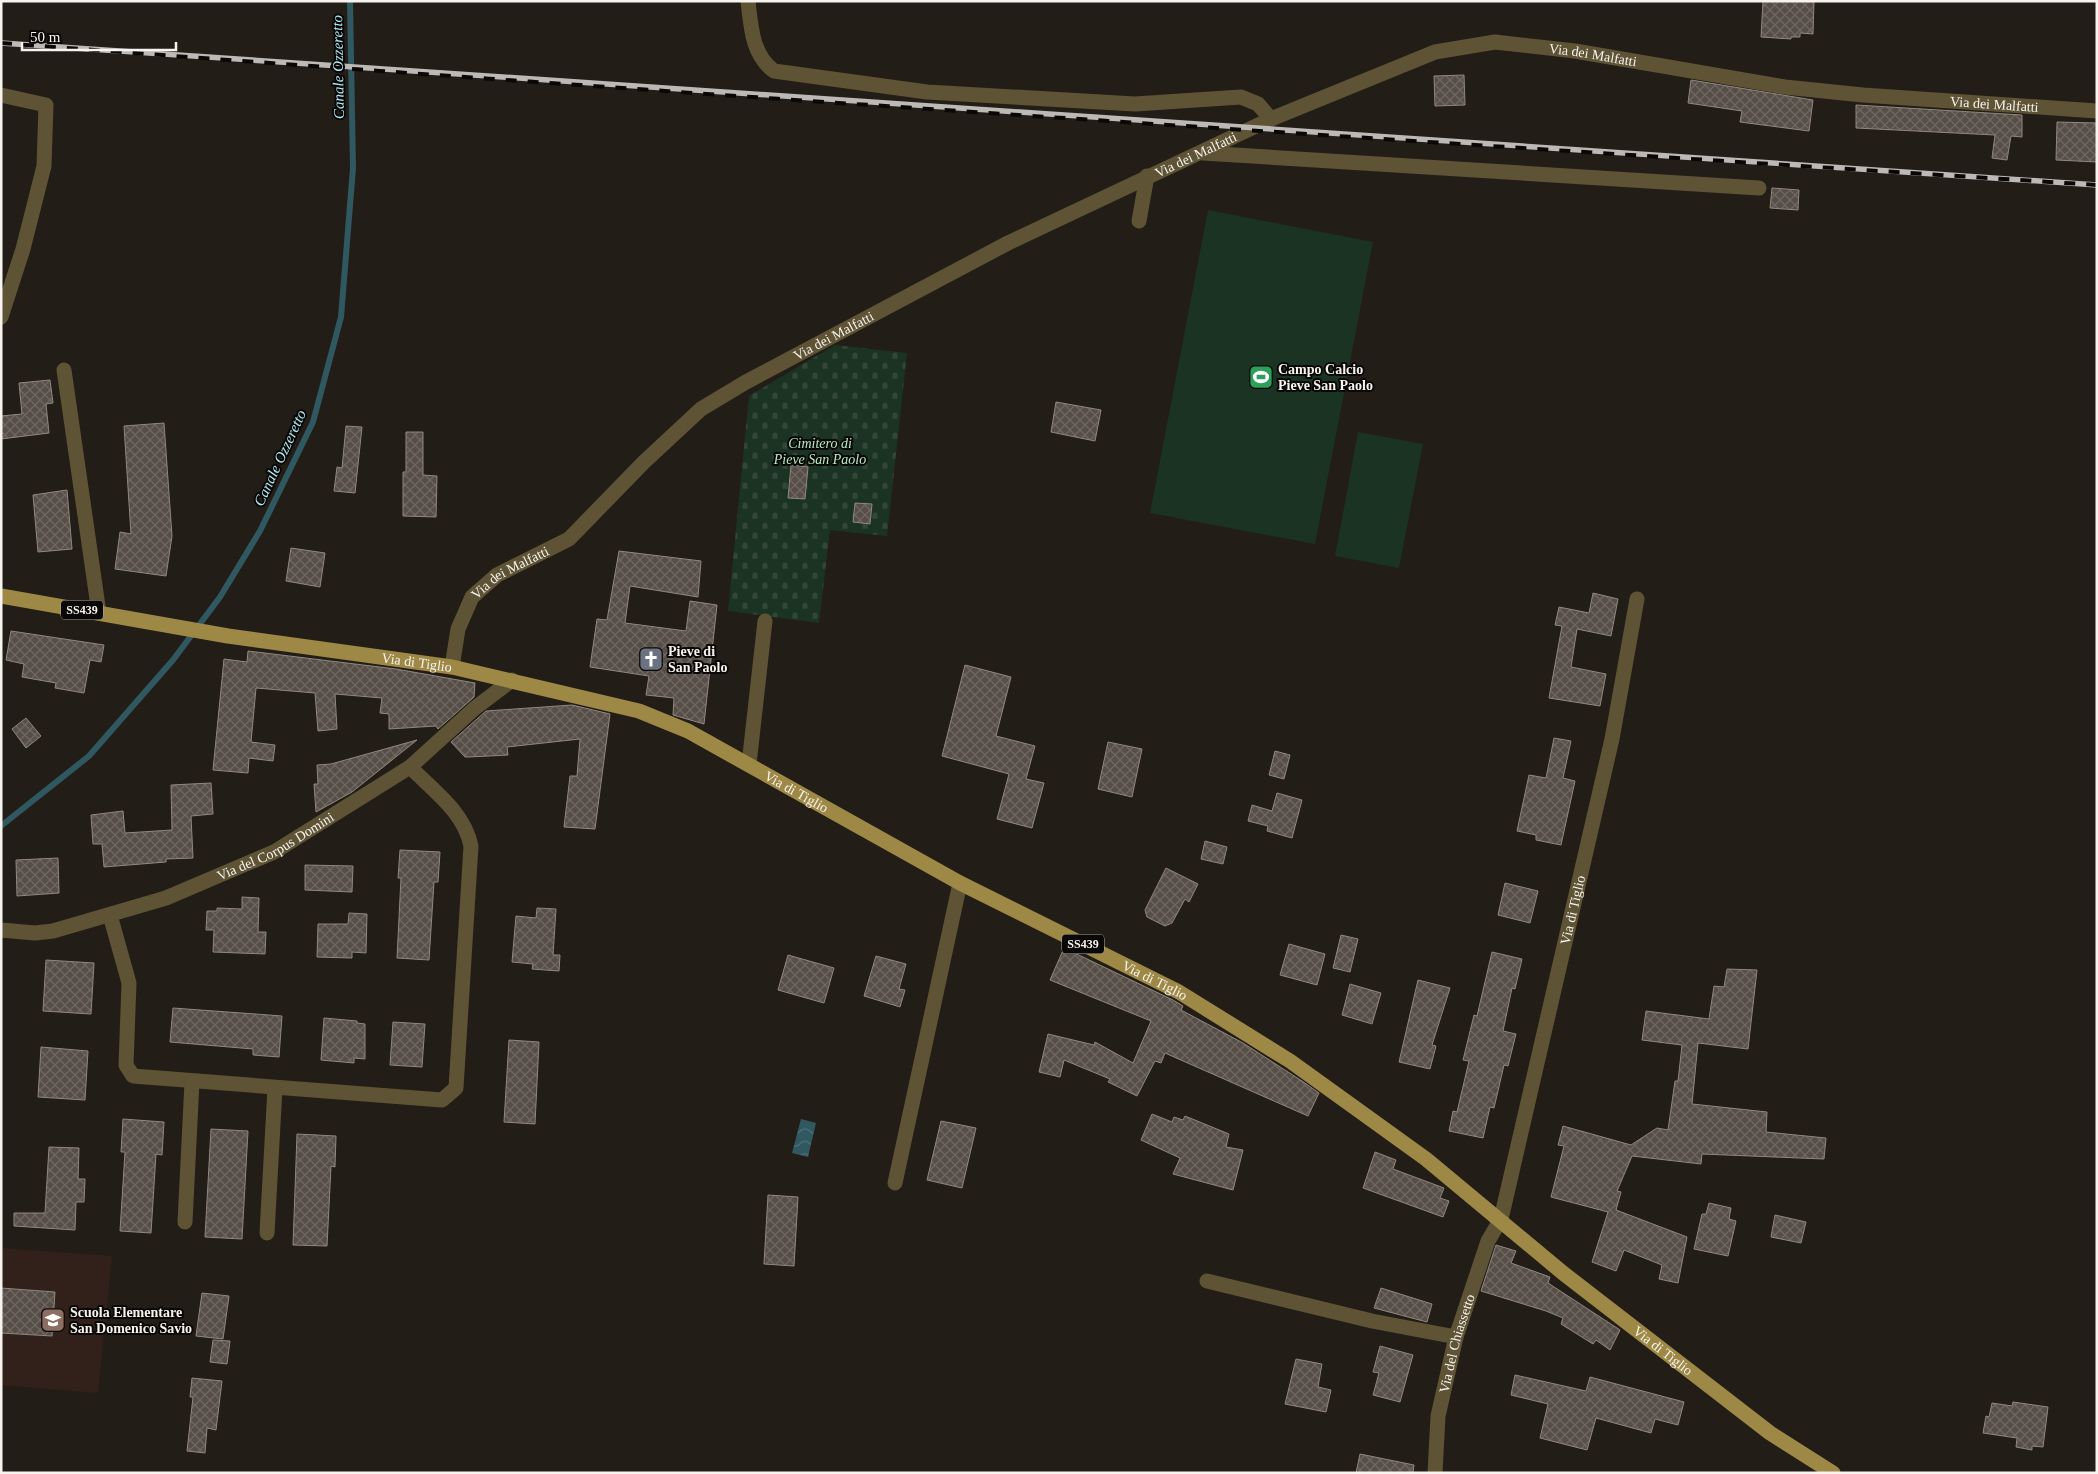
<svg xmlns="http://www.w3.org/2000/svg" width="2098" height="1474" font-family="'Times New Roman',serif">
	<defs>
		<pattern id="cemetery-stones" width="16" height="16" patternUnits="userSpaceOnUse" patternTransform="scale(1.25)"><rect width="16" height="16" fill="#1b3322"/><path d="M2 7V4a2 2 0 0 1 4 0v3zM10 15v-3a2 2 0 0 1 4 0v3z" fill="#324738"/></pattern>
		<pattern id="water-waves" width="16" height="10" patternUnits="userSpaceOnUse" patternTransform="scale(1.25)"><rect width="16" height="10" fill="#305861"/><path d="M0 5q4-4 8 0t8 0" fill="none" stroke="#4f7078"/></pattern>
		<pattern id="building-cross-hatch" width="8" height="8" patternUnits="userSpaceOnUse" patternTransform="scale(1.25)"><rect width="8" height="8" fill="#564e47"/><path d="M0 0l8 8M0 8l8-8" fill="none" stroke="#6f6862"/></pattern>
	</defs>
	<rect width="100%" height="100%" fill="#231d17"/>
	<path fill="#32201b" d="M1,1248L112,1256L98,1393L1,1385Z"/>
	<path fill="url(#cemetery-stones)" d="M835,345L907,353L887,536L830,530L819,623L728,611L749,396Z"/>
	<g fill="#1b3322">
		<path d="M1208,210L1373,242L1315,544L1150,513Z"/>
		<path d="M1358,432L1423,444L1399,568L1335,556Z"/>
	</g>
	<path fill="url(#water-waves)" d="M801,1119L816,1123L808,1157L792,1153Z"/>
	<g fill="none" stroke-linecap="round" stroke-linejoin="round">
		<path stroke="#305861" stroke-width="6" d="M1,826L89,756L173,660L220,597L260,531L313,422L341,317L353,168L350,1"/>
	</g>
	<g fill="url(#building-cross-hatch)" stroke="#8f8780">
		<path d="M1763,1H1814L1813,34L1800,33V37H1791V39L1761,37Z"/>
		<path d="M1464,75L1465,105L1435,106L1434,76Z"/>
		<path d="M1691,80L1813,100L1809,131L1740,122L1742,111L1688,103Z"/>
		<path d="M1856,105L2022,115V137L2011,136L2007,160L1992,158L1995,135L1856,128Z"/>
		<path d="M2057,122L2097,123V162L2056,160Z"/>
		<path d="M1772,188L1799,190L1798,210L1770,208Z"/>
		<path d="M50,380L53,403L46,404L49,433L1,439V416L22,414L19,383Z"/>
		<path d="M1056,402L1101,410L1095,441L1051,432Z"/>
		<path d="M164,423L172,536L166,576L115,569L120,532L131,534L124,426Z"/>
		<path d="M346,426L362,427L355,493L334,491L337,467L342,468Z"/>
		<path d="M406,432H423V475L437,476L436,517L403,516V472H406Z"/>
		<path d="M791,465L808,467L805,499L788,498Z"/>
		<path d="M67,490L72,549L38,552L33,495Z"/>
		<path d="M855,503L872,504L870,524L853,522Z"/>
		<path d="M291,548L325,553L320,587L286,581Z"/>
		<path d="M619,551L701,561L698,597L630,586L625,623L686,631L690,601L717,605L704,724L673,715L674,698L646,695L649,676L590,667L597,619L607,620Z"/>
		<path d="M1593,593L1618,599L1611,636L1577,629L1571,667L1606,674L1600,706L1549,698L1562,626L1555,625L1559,607L1589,613Z"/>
		<path d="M11,631L104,645L101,662L90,660L84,693L55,688L56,683L22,677L24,664L6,660Z"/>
		<path d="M248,651L396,669L475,683L474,697L438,729L436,726L389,729V714L380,713L382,698L335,694L337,729L318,731L315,693L256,688L251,742L275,745L273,761L249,758L248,773L213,770L224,659L247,662Z"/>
		<path d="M965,665L1011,677L996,736L1035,746L1026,779L1044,783L1032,828L997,819L1009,774L942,756Z"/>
		<path d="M572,705L610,714L595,829L564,827L570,776H577L580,739L507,747L508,755L469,757H465L451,742L486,711Z"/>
		<path d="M26,718L41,736L26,748L12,729Z"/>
		<path d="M1554,738L1571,741L1563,778L1575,781L1561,845L1536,840V835L1517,831L1529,775L1546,778Z"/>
		<path d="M417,740L352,792L316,812L314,784H318L317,765L331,764Z"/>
		<path d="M1108,742L1142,749L1132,797L1098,789Z"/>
		<path d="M1275,751L1290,755L1284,779L1269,775Z"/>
		<path d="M211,783L213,814L191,816L193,858L166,859V862L104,867L102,844H93L91,815L123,811L125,833L172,830L171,785Z"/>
		<path d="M1277,793L1302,800L1292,838L1267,831L1268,826L1248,821L1252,805L1272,811Z"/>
		<path d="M1205,841L1227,847L1223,864L1201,859Z"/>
		<path d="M400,850L440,852L438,882H434L429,960L397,958L401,878H398Z"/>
		<path d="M58,858L59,893L17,896L16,860Z"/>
		<path d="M305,865L353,866L352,892L305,890Z"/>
		<path d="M1166,868L1198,884L1189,902L1185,899L1172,923L1165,926L1147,917L1145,910Z"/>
		<path d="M1505,883L1538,891L1530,923L1498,915Z"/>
		<path d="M242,897L259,898L258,932H266L265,954L213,952L214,930H206L207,911H217V908L242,909Z"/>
		<path d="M537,908L556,909L553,955H560L559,971L532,969L533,964L512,962L516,916L536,918Z"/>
		<path d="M349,913L367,914L366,953L352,952V958L317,957L318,924H348Z"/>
		<path d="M1341,935L1358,939L1350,972L1333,968Z"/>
		<path d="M1289,944L1325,954L1317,985L1280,975Z"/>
		<path d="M1064,948L1173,1000L1183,1006L1181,1010L1243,1043L1302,1081L1319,1093L1308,1116L1165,1053L1161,1063L1155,1061L1137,1096L1108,1082L1110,1079L1064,1060L1060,1077L1039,1072L1048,1034L1094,1045L1095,1042L1133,1063L1151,1021L1050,980Z"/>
		<path d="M1492,952L1522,959L1515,989L1512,988L1503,1031L1516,1034L1508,1066L1504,1065L1494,1108L1490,1107L1483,1138L1449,1131L1453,1111L1457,1112L1469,1061L1463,1060L1474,1015L1477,1016Z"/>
		<path d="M788,955L834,968L824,1003L778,990Z"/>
		<path d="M876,956L906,964L899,989L905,990L900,1007L864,996Z"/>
		<path d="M46,960L94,963L91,1014L43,1011Z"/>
		<path d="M1727,969L1757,970L1748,1049L1698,1043L1692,1104L1767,1112L1766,1132L1826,1138L1824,1159L1702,1154L1701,1164L1632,1156L1617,1191L1621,1192L1616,1210L1687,1237L1678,1283L1659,1279L1662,1265L1624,1250L1616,1271L1592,1262L1608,1212L1551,1197L1564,1146L1558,1145L1563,1126L1631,1145L1657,1128L1668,1130L1675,1081H1678L1682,1045L1642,1040L1646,1011L1709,1019L1714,986L1724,987Z"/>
		<path d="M1418,980L1450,988L1432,1045L1436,1046L1430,1069L1399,1062Z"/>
		<path d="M1350,984L1381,993L1372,1024L1342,1015Z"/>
		<path d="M173,1008L282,1016L279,1057L253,1055V1049L170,1042Z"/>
		<path d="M324,1018L357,1021V1023L365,1024V1059L354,1058V1063L321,1060Z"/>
		<path d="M393,1022L425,1024L422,1067L390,1065Z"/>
		<path d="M509,1040L539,1042L535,1124L504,1122Z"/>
		<path d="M41,1047L88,1051L85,1100L38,1097Z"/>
		<path d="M1152,1114L1172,1122L1174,1117L1183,1120L1185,1116L1229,1134L1226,1147L1243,1150L1233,1190L1173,1174L1180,1158L1141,1140Z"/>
		<path d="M123,1119L164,1122L162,1155L156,1154L151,1233L120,1231L125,1152H121Z"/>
		<path d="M941,1121L976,1128L962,1188L927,1180Z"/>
		<path d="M211,1129L248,1131L242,1239L205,1237Z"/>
		<path d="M297,1134L336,1136L335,1167L331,1166L327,1246L293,1245Z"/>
		<path d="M49,1147L79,1148L78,1179H85L84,1202H76L75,1230L14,1226V1213H45Z"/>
		<path d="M1375,1152L1396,1160L1393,1169L1444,1188L1440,1198L1449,1201L1443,1217L1363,1188Z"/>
		<path d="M768,1195L798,1197L794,1266L764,1264Z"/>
		<path d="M1709,1203L1731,1208L1729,1219L1736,1221L1728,1256L1694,1249L1702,1214H1706Z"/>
		<path d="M1775,1215L1806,1222L1801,1243L1771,1237Z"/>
		<path d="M1496,1245L1516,1251L1511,1263L1550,1277L1548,1283L1620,1330L1610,1350L1596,1340L1593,1344L1561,1324L1563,1318L1546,1311L1481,1291Z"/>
		<path d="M1,1288L55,1292L52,1336L1,1333Z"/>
		<path d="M1381,1288L1432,1304L1427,1322L1374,1308Z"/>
		<path d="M202,1293L229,1296L223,1339L196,1336Z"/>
		<path d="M213,1340L230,1341L227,1364L210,1362Z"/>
		<path d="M1380,1346L1413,1355L1400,1402L1373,1395L1379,1373L1373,1372Z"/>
		<path d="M1296,1359L1322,1364L1318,1387L1331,1390L1326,1412L1285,1404Z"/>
		<path d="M1515,1375L1586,1391L1590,1377L1684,1402L1678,1425L1655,1419L1651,1433L1596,1418L1587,1450L1540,1438L1548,1404L1511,1395Z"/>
		<path d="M192,1378L222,1381L216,1430L207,1428L205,1453L187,1451L193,1397H190Z"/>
		<path d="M2013,1402L2048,1407L2043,1447L2032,1446V1450L2016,1447L2017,1438L1983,1433L1986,1416L1989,1417L1992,1403L2012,1406Z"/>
		<path d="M1360,1454L1414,1465L1413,1473H1356Z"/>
	</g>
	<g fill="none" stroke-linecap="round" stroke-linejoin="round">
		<g stroke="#5e5334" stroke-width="15">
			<path d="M748,1C751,27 752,55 774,71L927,92L1135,104L1241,97L1258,104L1271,119"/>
			<path d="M1,95L46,105L44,166L23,249L1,317"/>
			<path d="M1203,153L1759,188"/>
			<path d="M1139,221L1147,176"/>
			<path d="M64,370L99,613"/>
			<path id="s1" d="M452,667L458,629L472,597L497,575L569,539L644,462L701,409L746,382L1008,243L1271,119L1435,52L1495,42L1575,51L1785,87L1863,95L2097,111"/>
			<path d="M749,764L765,621"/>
			<path d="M110,915L129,983L126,1065L133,1076L442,1100L456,1088L471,846C464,812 434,791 410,767"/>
			<path id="s2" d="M1,930L35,933L53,931L166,898L274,852L410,767L475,708L512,680"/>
			<path d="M895,1183L960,883"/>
			<path d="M185,1222L192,1082"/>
			<path d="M267,1233L275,1088"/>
			<path d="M1207,1281L1372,1321L1456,1337"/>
			<path id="s3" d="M1435,1473L1438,1416L1456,1337L1488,1241L1501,1219L1612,739L1637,599"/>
		</g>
		<path stroke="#9e8845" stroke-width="15" id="s4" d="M1,596L228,636L452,667L639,711L688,731L960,883L1179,992L1290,1061L1426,1159L1563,1273L1770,1433L1833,1473"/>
		<g stroke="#bdb9b4" stroke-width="5.5">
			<path id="rail" d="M1,43C699,96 1398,140 2097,185"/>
		</g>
		<use href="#rail" stroke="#0a0806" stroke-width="4" stroke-dasharray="11" stroke-linecap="butt"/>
	</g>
	<defs>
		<g id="stadium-square" transform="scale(1.25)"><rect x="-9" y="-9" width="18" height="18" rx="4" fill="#2e9e5b" stroke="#0a0806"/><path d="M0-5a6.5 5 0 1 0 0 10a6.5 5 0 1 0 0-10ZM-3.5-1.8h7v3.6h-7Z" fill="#fff"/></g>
		<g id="church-square" transform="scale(1.25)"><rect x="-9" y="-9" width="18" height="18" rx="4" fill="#6b7280" stroke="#0a0806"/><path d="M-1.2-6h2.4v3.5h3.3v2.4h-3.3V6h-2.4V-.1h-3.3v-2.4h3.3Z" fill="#fff"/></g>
		<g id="school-square" transform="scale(1.25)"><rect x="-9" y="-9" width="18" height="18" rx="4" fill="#8d6e63" stroke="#0a0806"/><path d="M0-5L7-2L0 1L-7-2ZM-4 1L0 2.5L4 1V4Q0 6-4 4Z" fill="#fff"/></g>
	</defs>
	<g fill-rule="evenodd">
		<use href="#stadium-square" x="1261" y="377"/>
		<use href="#church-square" x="651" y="659"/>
		<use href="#school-square" x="53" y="1320"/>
	</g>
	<g text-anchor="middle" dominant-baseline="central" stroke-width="4" stroke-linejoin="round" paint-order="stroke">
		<g fill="#0a0806" stroke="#b0aca8" stroke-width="1">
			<rect x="61" y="600.5" width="42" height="19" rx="4"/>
			<rect x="1062" y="934.5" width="42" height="19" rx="4"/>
		</g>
		<g font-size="12" font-weight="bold" fill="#f7f3ee">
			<text x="82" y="610">SS439</text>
			<text x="1083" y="944">SS439</text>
		</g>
		<g font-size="14" fill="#f7f3ee" stroke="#0a0806">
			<text stroke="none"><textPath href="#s1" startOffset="1349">Via dei Malfatti</textPath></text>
			<text stroke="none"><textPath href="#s1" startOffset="1754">Via dei Malfatti</textPath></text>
			<text stroke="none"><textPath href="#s1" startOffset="929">Via dei Malfatti</textPath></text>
			<text stroke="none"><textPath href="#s1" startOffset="524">Via dei Malfatti</textPath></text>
			<text stroke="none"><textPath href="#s1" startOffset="119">Via dei Malfatti</textPath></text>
			<text stroke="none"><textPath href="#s4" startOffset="421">Via di Tiglio</textPath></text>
			<text stroke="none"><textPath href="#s4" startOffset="826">Via di Tiglio</textPath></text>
			<text stroke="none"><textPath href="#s2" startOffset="291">Via del Corpus Domini</textPath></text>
			<text stroke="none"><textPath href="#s3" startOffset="582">Via di Tiglio</textPath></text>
			<text stroke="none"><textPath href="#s4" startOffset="1231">Via di Tiglio</textPath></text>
			<text stroke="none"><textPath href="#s3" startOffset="132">Via del Chiassetto</textPath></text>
			<text stroke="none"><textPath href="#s4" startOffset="1861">Via di Tiglio</textPath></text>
		</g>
		<g font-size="14" font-weight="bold" fill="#f7f3ee" stroke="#0a0806" text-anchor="start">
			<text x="1278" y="369">Campo Calcio<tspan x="1278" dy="16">Pieve San Paolo</tspan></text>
			<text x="668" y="651">Pieve di<tspan x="668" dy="16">San Paolo</tspan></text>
			<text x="70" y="1312">Scuola Elementare<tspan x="70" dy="16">San Domenico Savio</tspan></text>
		</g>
		<g font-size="14" font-style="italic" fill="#b7ecc4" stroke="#0a0806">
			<text x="820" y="443">Cimitero di<tspan x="820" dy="16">Pieve San Paolo</tspan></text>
		</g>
		<g font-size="15" font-style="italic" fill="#b1ebf9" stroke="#0a0806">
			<text transform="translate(338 67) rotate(-91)">Canale Ozzeretto</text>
			<text transform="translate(280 458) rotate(-65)">Canale Ozzeretto</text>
		</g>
	</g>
	<rect width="2098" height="1474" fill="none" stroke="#f7f3ee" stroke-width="5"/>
	<path d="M22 42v8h154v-8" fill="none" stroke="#f7f3ee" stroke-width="2.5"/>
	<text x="30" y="42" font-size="15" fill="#f7f3ee" stroke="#0a0806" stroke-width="4" paint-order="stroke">50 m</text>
</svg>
